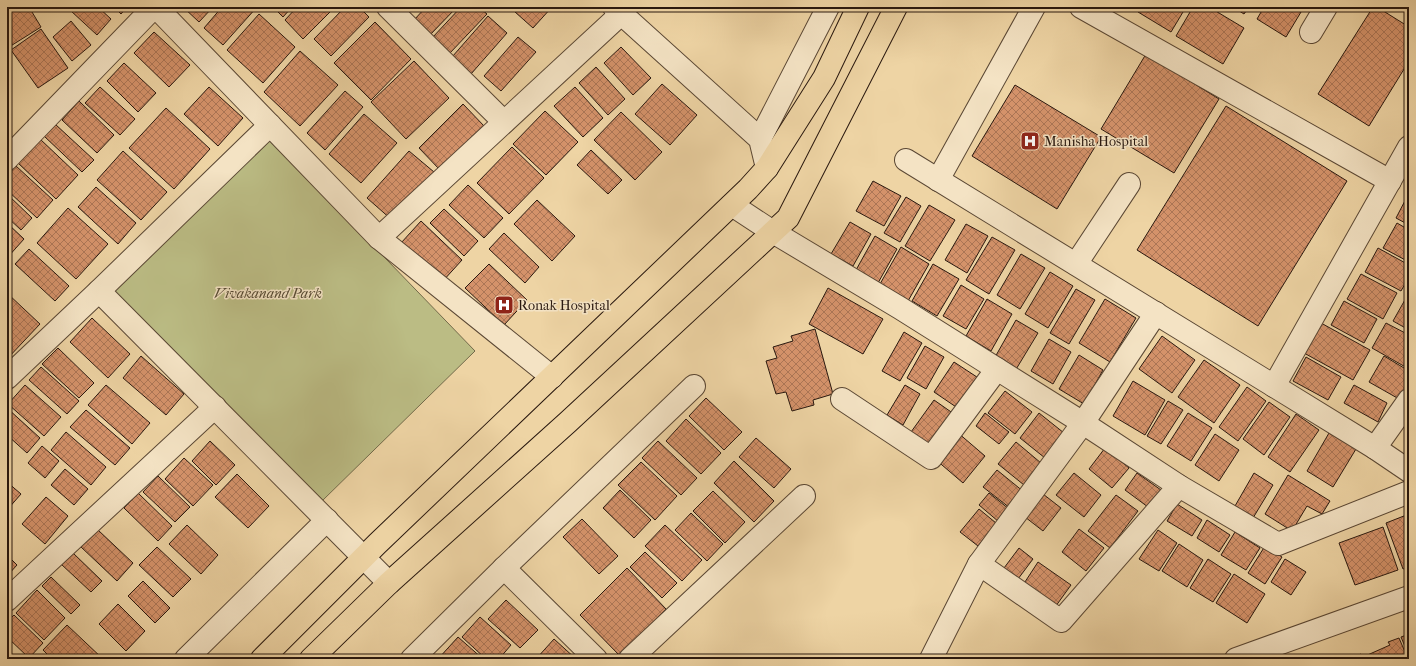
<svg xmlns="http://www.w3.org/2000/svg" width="1416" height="666" font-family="'IM FELL French Canon',serif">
	<defs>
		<pattern id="building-cross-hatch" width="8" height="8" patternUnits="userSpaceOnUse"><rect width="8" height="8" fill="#d4926a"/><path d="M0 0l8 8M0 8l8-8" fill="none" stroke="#ac7656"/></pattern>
	</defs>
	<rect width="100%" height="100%" fill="#eed4a4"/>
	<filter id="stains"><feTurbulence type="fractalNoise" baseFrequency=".005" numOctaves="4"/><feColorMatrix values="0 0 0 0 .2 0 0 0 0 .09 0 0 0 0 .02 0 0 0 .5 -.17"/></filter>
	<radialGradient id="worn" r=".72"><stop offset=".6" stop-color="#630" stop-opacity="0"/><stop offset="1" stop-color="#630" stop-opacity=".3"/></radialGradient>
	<path fill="#bbbc84" stroke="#726a4a" d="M269,138L475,351L322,501L112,291Z"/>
	<g fill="url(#building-cross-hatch)" stroke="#29180f">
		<path d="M9,7H29L41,27L9,47L7,43V8Z"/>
		<path d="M75,7H98L111,19L97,35L71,11Z"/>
		<path d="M114,7H127L121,14Z"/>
		<path d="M183,7H213L199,22Z"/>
		<path d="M222,7H257L223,45L204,28Z"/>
		<path d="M273,7H292L283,17Z"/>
		<path d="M297,7H335L303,39L285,20Z"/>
		<path d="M345,7H359L369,17L331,56L314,39Z"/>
		<path d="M426,7H457L429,36L414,20Z"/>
		<path d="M461,7H479L487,14L449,54L432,38Z"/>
		<path d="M520,7H552L533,28L515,12Z"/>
		<path d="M1141,7H1186L1171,32L1138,12Z"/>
		<path d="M1193,7H1209L1244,28L1223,64L1176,36Z"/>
		<path d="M1233,7H1249L1244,14Z"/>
		<path d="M1264,7H1304L1286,37L1257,19Z"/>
		<path d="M1373,7H1377L1409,27V61L1369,126L1318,94Z"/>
		<path d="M259,14L295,47L263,83L227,50Z"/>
		<path d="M488,16L507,33L471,74L452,57Z"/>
		<path d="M71,21L91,45L72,61L53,37Z"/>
		<path d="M375,22L411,59L371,100L334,63Z"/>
		<path d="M41,29L68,68L38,88L11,50Z"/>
		<path d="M154,32L190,65L169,87L134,53Z"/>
		<path d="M518,37L536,52L501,91L484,76Z"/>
		<path d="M621,47L651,78L633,95L604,63Z"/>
		<path d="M300,51L338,85L300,126L264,92Z"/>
		<path d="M1146,54L1219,99L1174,173L1101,129Z"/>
		<path d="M414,61L449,98L406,139L371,102Z"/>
		<path d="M124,63L156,93L138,112L107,81Z"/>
		<path d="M596,67L625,99L608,115L579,83Z"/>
		<path d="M662,84L697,115L670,145L635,114Z"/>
		<path d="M1015,85L1101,137L1057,209L972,156Z"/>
		<path d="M100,87L135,119L120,135L85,103Z"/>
		<path d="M209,87L243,118L218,146L184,114Z"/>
		<path d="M575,87L603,118L583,137L554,106Z"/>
		<path d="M345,91L363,107L325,150L307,133Z"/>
		<path d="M79,101L114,135L97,153L62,120Z"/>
		<path d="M463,104L485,127L440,170L419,148Z"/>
		<path d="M1226,106L1347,181L1258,326L1137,250Z"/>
		<path d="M166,108L210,149L174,189L129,148Z"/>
		<path d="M545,111L578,142L546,175L513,144Z"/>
		<path d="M621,112L662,152L635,180L594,140Z"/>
		<path d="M364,114L397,143L361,183L329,154Z"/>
		<path d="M55,124L94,160L82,172L44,136Z"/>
		<path d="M40,139L78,175L56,199L18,163Z"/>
		<path d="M512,147L544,178L509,214L477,183Z"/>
		<path d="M591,150L622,180L608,194L577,165Z"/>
		<path d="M123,151L167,192L141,220L97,180Z"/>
		<path d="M409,151L434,172L392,220L367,198Z"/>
		<path d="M16,166L53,200L37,218L7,190V176Z"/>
		<path d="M873,181L901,196L884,226L856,211Z"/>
		<path d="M468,185L503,218L484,238L449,205Z"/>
		<path d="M96,187L136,223L118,244L78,207Z"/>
		<path d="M1409,193V225L1396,218Z"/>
		<path d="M7,194L32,218L21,230L7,217Z"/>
		<path d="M906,197L921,206L900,242L884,233Z"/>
		<path d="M537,200L575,236L552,261L514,224Z"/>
		<path d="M929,205L955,220L930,261L905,246Z"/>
		<path d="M68,208L108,244L76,279L37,243Z"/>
		<path d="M444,209L478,241L464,256L430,223Z"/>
		<path d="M421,221L462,260L442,282L401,243Z"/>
		<path d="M850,222L871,234L853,266L831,254Z"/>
		<path d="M7,223L24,239L7,258Z"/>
		<path d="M1397,223L1409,230V262L1383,248Z"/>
		<path d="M966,224L988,236L967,273L945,260Z"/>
		<path d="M504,233L539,267L525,283L489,249Z"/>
		<path d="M875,236L897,249L878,283L856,270Z"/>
		<path d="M992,237L1015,250L989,294L966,280Z"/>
		<path d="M901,247L929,264L908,301L880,284Z"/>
		<path d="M1378,248L1409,265V277L1401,291L1365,272Z"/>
		<path d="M29,249L69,286L55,301L15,264Z"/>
		<path d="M1021,254L1045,268L1020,309L997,295Z"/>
		<path d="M489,264L527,300L504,325L465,288Z"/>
		<path d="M933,264L959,279L937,316L912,301Z"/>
		<path d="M1050,272L1073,286L1048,328L1025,314Z"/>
		<path d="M1361,274L1397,293L1383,319L1347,299Z"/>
		<path d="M961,285L984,299L966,329L943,316Z"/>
		<path d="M828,288L883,319L863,354L809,324Z"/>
		<path d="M1076,289L1095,300L1069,344L1050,333Z"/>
		<path d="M7,293L40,324L7,359Z"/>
		<path d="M1406,298L1409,300V330L1393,321Z"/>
		<path d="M987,299L1012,314L991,351L966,336Z"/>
		<path d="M1105,299L1136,318L1110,362L1079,343Z"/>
		<path d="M1344,301L1377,319L1364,343L1331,325Z"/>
		<path d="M92,318L130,354L108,378L70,342Z"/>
		<path d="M1016,320L1038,333L1015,371L994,359Z"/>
		<path d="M1321,323L1370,350L1353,380L1304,353Z"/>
		<path d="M1386,323L1409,335V369L1372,348Z"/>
		<path d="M815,329L833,394L813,400L814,405L792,411L786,392L776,394L766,361L777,358L773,347L793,341L791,336Z"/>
		<path d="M904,332L922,343L900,381L882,371Z"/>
		<path d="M1162,336L1195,360L1172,393L1139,369Z"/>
		<path d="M1049,339L1071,352L1053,384L1031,371Z"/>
		<path d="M925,346L944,357L926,389L907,378Z"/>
		<path d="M58,348L94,383L79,398L42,364Z"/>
		<path d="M1079,355L1103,370L1084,404L1059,389Z"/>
		<path d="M141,356L184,394L166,415L123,378Z"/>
		<path d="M1384,356L1409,371V382L1399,399L1369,382Z"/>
		<path d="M1306,357L1341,377L1328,400L1293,381Z"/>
		<path d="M1204,360L1240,385L1214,423L1178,397Z"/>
		<path d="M954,362L983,381L962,411L934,392Z"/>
		<path d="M41,367L79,401L67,414L29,380Z"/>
		<path d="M1133,381L1165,400L1145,435L1113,416Z"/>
		<path d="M25,385L61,417L44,436L8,404Z"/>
		<path d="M106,385L150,423L132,444L88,405Z"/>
		<path d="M905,385L920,394L903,425L887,415Z"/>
		<path d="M1354,385L1387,403L1378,422L1344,403Z"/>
		<path d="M1247,387L1266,401L1238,441L1219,427Z"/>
		<path d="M1005,391L1032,412L1015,434L988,413Z"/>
		<path d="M706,398L742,432L724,450L689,416Z"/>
		<path d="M934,400L954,414L931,446L911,432Z"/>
		<path d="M1168,401L1183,410L1161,444L1147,436Z"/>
		<path d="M1269,402L1290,417L1264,455L1243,439Z"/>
		<path d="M7,408L40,438L27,453L7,435Z"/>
		<path d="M86,410L130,448L115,465L70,427Z"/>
		<path d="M985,413L1009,432L999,444L976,426Z"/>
		<path d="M1039,413L1069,437L1050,462L1020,438Z"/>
		<path d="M1188,413L1212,428L1191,461L1167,446Z"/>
		<path d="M1296,414L1319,430L1290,472L1268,457Z"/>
		<path d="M686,419L721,453L701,474L666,441Z"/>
		<path d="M66,432L106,467L91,485L51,450Z"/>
		<path d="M957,432L985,456L963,483L935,459Z"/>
		<path d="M1329,433L1356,449L1333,487L1307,471Z"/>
		<path d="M1215,434L1239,450L1219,481L1195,465Z"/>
		<path d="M756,438L791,469L774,488L739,457Z"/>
		<path d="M210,441L235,465L216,485L192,461Z"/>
		<path d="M658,441L697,478L681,495L642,458Z"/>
		<path d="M1016,442L1041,463L1024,485L998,464Z"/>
		<path d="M42,446L59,461L45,478L28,463Z"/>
		<path d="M1105,448L1129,468L1112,488L1089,469Z"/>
		<path d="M184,458L213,485L193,506L165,479Z"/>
		<path d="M734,461L774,501L754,522L714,483Z"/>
		<path d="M641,462L677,496L655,520L618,485Z"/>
		<path d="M65,469L88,489L74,505L51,485Z"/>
		<path d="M997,470L1024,492L1010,508L983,487Z"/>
		<path d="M1074,473L1101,495L1084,517L1056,495Z"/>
		<path d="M1137,473L1161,490L1148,507L1125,490Z"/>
		<path d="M1254,473L1273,485L1253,518L1235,506Z"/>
		<path d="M237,474L269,506L248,528L215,497Z"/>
		<path d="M1288,475L1330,501L1322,514L1307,506L1292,531L1265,514Z"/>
		<path d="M158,476L190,507L175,522L143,492Z"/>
		<path d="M7,482L21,494L7,510Z"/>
		<path d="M620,490L651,520L634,538L603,508Z"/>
		<path d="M713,491L745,522L725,543L693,511Z"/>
		<path d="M138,493L172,526L158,541L124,508Z"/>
		<path d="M989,493L1009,509L999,522L979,505Z"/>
		<path d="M1043,494L1061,508L1043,531L1025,517Z"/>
		<path d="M1116,495L1138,511L1110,548L1088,531Z"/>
		<path d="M46,497L68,516L45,544L22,524Z"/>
		<path d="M1177,504L1202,520L1192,536L1167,521Z"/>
		<path d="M979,509L996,523L978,546L960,532Z"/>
		<path d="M691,513L723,544L707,561L675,530Z"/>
		<path d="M1409,514V567L1403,569L1386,523Z"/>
		<path d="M582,519L618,556L599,574L563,537Z"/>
		<path d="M1207,520L1230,535L1219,552L1197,538Z"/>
		<path d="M187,525L218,555L201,574L169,544Z"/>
		<path d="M665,525L702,560L682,581L645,546Z"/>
		<path d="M1383,527L1398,570L1355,585L1339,543Z"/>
		<path d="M1079,529L1104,548L1086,571L1062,552Z"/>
		<path d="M98,530L133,563L117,581L81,547Z"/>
		<path d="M1158,530L1177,543L1159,571L1139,559Z"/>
		<path d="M1235,532L1260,548L1246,570L1221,555Z"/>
		<path d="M1179,544L1203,560L1187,587L1162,571Z"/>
		<path d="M1265,546L1282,557L1265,584L1248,573Z"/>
		<path d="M157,547L191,579L173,597L139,565Z"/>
		<path d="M1019,548L1033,559L1015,583L1001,572Z"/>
		<path d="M72,552L102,581L91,592L61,564Z"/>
		<path d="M645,552L677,583L662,598L630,567Z"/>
		<path d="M7,555L17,565L7,576Z"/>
		<path d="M1208,559L1231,574L1213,602L1190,588Z"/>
		<path d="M1285,559L1306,572L1291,595L1271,582Z"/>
		<path d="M1038,562L1071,585L1053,610L1021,588Z"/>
		<path d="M627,568L666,609L620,656L580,615Z"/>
		<path d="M1234,574L1265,594L1247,623L1216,603Z"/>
		<path d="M51,577L80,605L71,614L42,586Z"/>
		<path d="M143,581L170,608L155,623L128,596Z"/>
		<path d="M37,590L65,618L44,640L16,613Z"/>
		<path d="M506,600L538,630L520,648L488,619Z"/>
		<path d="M118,604L145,631L126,651L99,624Z"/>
		<path d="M14,615L43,643L29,658L7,637V622Z"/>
		<path d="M480,617L511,645L499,659H486L462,637Z"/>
		<path d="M67,625L103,659H52L43,650Z"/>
		<path d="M1409,634V656L1401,637Z"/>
		<path d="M458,637L483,659H438Z"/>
		<path d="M1399,638L1408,659H1353L1352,658L1361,654L1363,657L1390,645L1388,642Z"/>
		<path d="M554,639L576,659H536Z"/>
	</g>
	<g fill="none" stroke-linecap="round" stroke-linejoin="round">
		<g stroke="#5a4734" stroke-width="24">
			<g id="minor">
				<path d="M156,7L379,238L552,377"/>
				<path d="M388,7L504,122"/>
				<path d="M614,7L760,139L767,168"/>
				<path d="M1081,7L1390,181"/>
				<path d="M1311,32L1326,7"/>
				<path d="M760,139L828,7"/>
				<path d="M7,159L154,7"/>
				<path d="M906,160L1375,448L1409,471"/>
				<path d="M938,180L1034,7"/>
				<path d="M732,205L773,232L900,308L1083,423L1179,486L1278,544L1409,492"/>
				<path d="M379,238L621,14"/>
				<path d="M1076,264L1129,184"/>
				<path d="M99,291L389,583"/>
				<path d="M7,378L99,291L270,125"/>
				<path d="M1274,386L1409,147"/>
				<path d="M842,399L931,458L997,369"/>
				<path d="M1375,448L1409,400"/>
				<path d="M979,564L1061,621L1179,486"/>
				<path d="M504,568L596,659"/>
				<path d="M7,600L215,407"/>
				<path d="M186,659L327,520"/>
				<path d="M412,659L504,568L694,386"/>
				<path d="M630,659L804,496"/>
				<path d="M931,659L979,564L1083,423L1156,313"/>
				<path d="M1236,659L1409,597"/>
			</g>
		</g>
		<g stroke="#29180f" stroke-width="24">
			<g id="major">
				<path d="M262,659L377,544L748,189L767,168L824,78L858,7"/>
				<path d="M311,659L389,583L568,422L788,218L896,7"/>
			</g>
		</g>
		<use href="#minor" stroke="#f4e3c4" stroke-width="22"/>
		<use href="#major" stroke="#eed4a4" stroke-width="22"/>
	</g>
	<defs>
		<g id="hospital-square" transform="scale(1)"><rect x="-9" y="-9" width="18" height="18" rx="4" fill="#8f2418" stroke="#f4e3c4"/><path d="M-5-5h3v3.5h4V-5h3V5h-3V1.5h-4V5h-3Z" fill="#fff"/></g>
	</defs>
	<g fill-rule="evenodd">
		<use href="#hospital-square" x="1030" y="141"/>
		<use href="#hospital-square" x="504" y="305"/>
	</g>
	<g text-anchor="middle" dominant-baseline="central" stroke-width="3" stroke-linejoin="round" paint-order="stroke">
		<g font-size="14" fill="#29180f" stroke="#f4e3c4" text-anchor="start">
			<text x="1044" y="141">Manisha Hospital</text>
			<text x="518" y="305">Ronak Hospital</text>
		</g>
		<g font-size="14" font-style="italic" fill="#554932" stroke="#f4e3c4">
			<text x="268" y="293">Vivakanand Park</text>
		</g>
	</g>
	<rect width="1416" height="666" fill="none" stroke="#eed4a4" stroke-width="24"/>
	<rect x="8" y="8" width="1400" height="650" fill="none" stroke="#29180f" stroke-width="2"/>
	<rect x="12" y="12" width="1392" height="642" fill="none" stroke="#29180f"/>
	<rect width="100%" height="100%" filter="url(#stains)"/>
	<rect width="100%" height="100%" fill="url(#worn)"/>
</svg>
